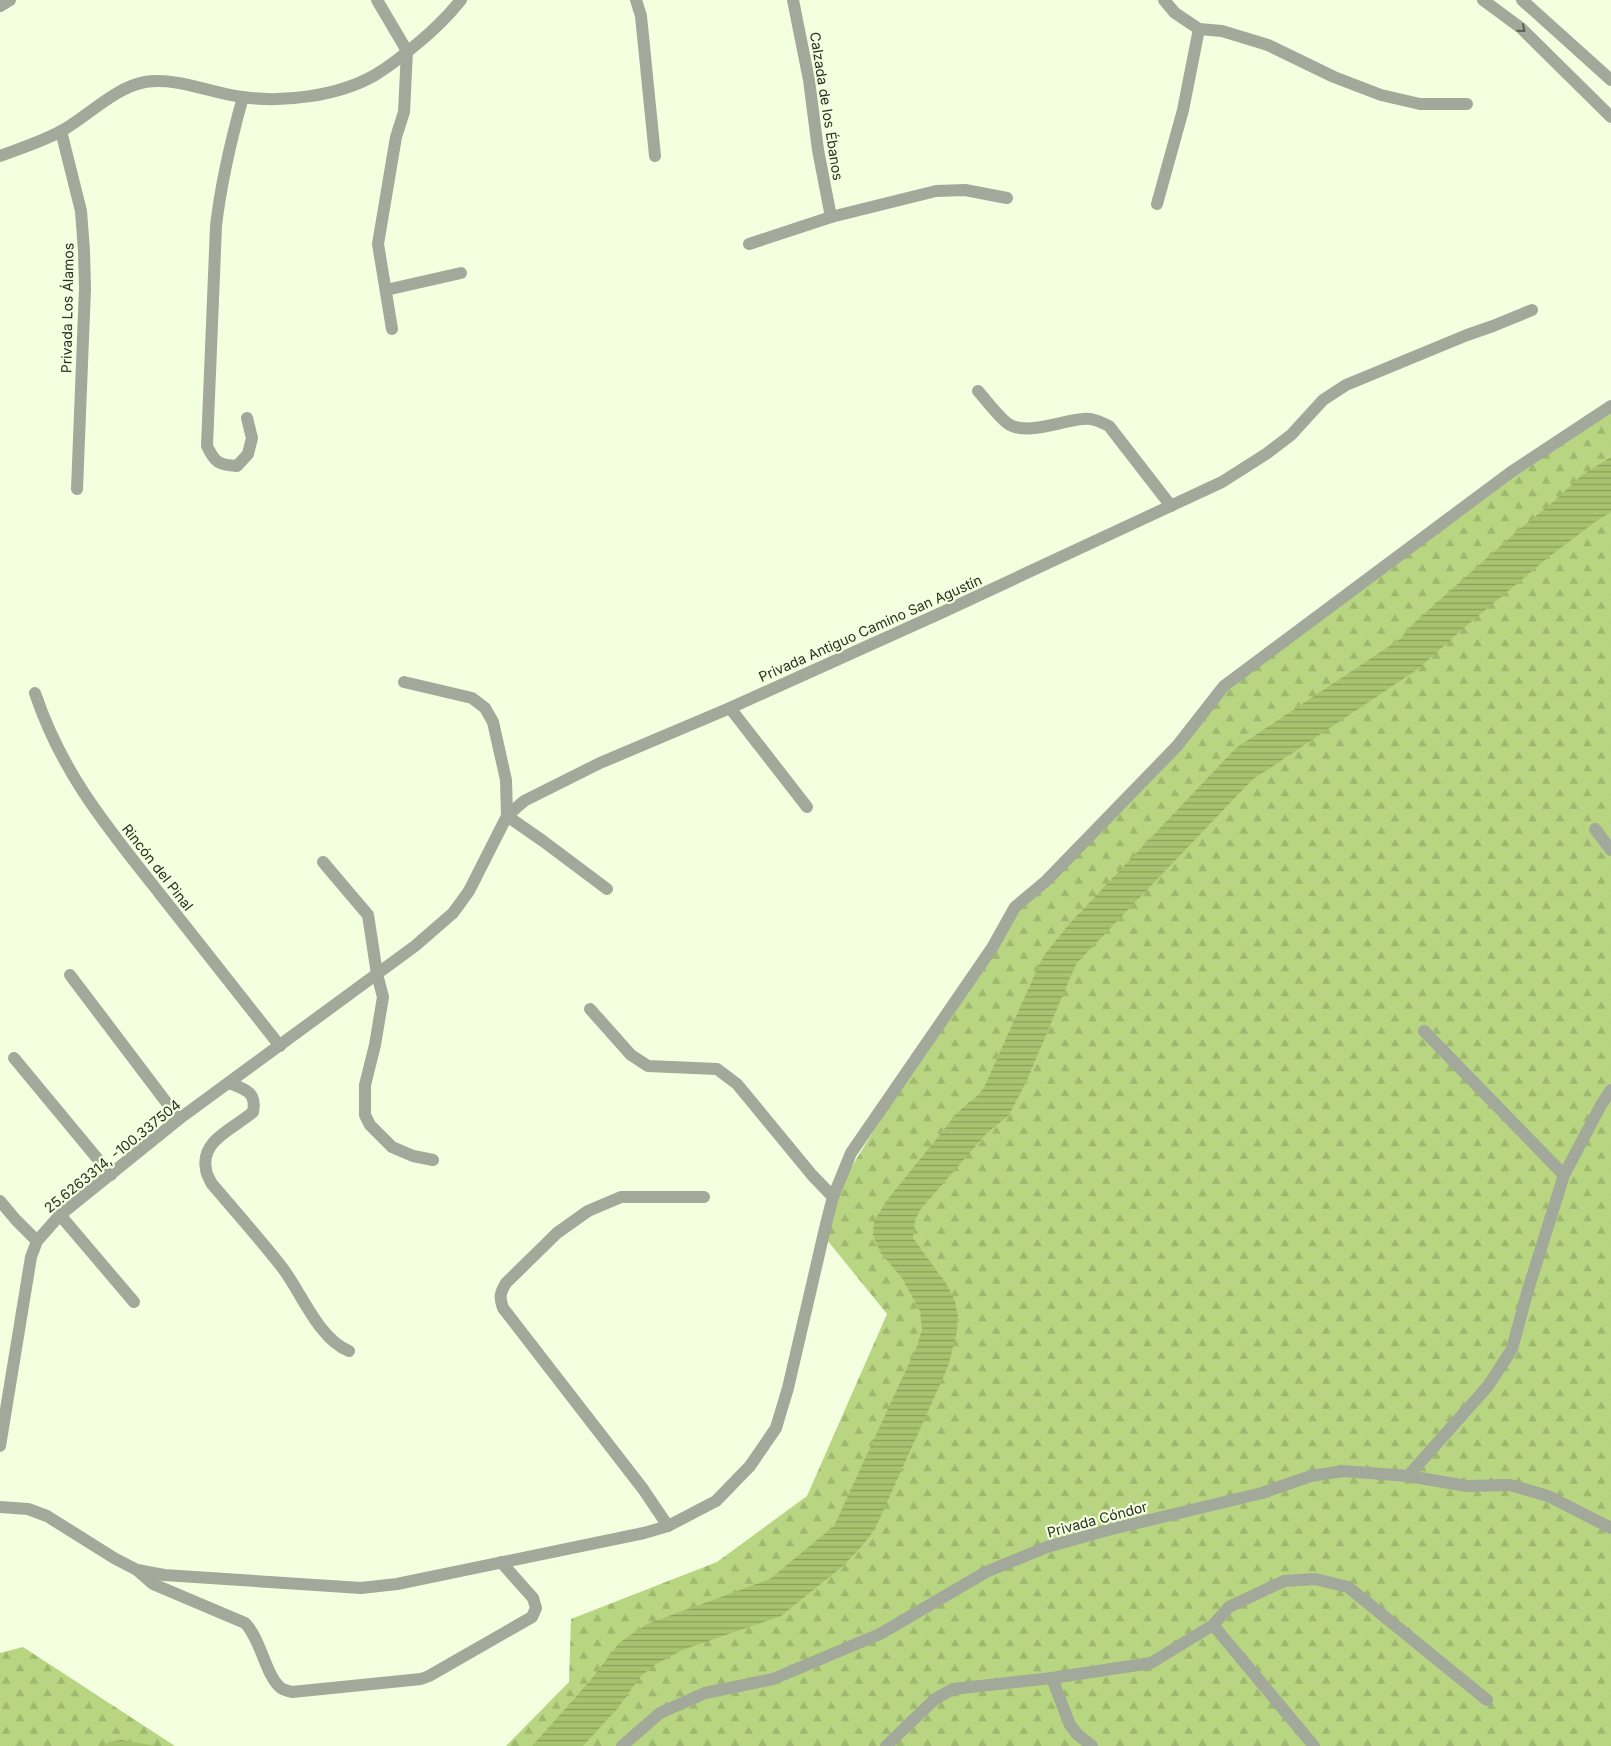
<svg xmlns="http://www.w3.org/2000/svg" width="1611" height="1746" font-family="Inter,sans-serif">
	<defs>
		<pattern id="forest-firs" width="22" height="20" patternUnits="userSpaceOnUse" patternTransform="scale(1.25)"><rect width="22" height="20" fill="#b8d681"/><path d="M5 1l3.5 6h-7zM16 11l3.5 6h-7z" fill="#9eb86f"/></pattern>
		<pattern id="water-rules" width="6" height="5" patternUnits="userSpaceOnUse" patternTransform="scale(1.25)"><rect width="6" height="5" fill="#a6c370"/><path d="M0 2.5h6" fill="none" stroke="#879f5c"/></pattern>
	</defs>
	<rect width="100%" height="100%" fill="#f3ffdf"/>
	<g fill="url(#forest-firs)">
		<path d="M1611,406V1746H506L569,1682L571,1619L717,1562L807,1496L887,1314L823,1235L833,1197L945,1015L1015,907L1046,881L1224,686Z"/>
		<path d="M23,1647L175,1746H0V1653Z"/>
	</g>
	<g fill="url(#water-rules)">
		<path d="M1611,457V512L1595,522L1550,556L1466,626L1418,669L1252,780L1076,964L1027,1080L1009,1115L987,1133L920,1210L915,1220L913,1238L947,1285L955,1301L958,1317L957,1331L949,1363L943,1378L875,1529L862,1546L843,1566L781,1616L682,1650L653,1666L640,1677L618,1708L583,1746H532L590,1681L619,1643L647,1624L770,1579L834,1526L917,1346L922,1329L920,1311L902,1278L880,1252L873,1235L874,1221L888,1199L958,1112L982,1092L1039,965L1045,954L1070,923L1236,748L1400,639L1415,622L1522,527L1552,503L1582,475Z"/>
		<path d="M121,1740L157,1746H103L109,1742Z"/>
	</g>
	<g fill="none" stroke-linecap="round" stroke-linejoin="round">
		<g stroke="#a2a89a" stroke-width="12">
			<path d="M377,0L407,51L404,112L396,137L378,244L392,329"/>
			<path d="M636,0L641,16L655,156"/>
			<path d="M793,0L809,80L818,150L831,217"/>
			<path d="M1164,0L1175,13L1199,29L1222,31L1268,45L1334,77L1381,95L1420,104H1467"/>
			<path d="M1483,0L1521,28L1611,117"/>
			<path d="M1522,0L1611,80"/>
			<path d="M0,6L10,0"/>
			<path d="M243,97C231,140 221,182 216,226L207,446C215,463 219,465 237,466L248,454L252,438L247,418"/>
			<path d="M61,131L81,211L84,251L85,288L77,489"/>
			<path d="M0,156C21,148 44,141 63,130C89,115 116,87 145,82C178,77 210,93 242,97C283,103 339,96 375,75C390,66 405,54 418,43C434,30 448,16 461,0"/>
			<path d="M1157,204L1183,110L1199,29"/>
			<path d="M749,244L831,217L936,191L965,190L1007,198"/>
			<path d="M386,290L461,273"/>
			<path d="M978,391C987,401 996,414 1007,423C1025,437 1063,420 1083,419C1093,418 1101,422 1109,426L1171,506"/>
			<path d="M404,682L472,698L485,708L493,722L506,780L507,816L543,841L607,889"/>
			<path d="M35,693C62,774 108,828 160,894C200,945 240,995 280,1046"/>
			<path d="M730,708L807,807"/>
			<path d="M1595,829L1611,850"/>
			<path d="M323,862L368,915L377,974L383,997L375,1045L365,1085V1115L370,1125L392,1147L413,1156L433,1160"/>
			<path d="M70,975L179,1119"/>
			<path d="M590,1009L631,1055L648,1066L717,1069L737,1084L812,1175L833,1197"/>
			<path d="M1424,1031L1564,1175"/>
			<path d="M14,1058L111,1175"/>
			<path d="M229,1083C245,1089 257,1092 253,1112C235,1128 200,1140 206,1169C206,1174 210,1180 212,1184C235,1211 259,1238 281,1266C301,1291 318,1339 349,1351"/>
			<path d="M0,1201L16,1220L37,1241"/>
			<path d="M60,1215L134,1302"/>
			<path d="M0,1446L31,1257L37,1241L60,1215L179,1119L415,946L453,913L469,891L507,816L524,801L600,763L730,708L943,612L1222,482L1266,454L1291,435L1323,400L1346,385L1467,335L1493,326L1532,310"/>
			<path d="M1408,1476L1488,1386L1512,1349L1527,1293L1564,1175L1601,1105L1611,1090"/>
			<path d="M0,1507L28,1509L47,1516L114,1558L137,1570L164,1575L361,1588L397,1584L644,1533L668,1526L716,1501L750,1466L776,1428L788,1388L826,1224L833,1197L851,1153L992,948L1015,907L1046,881L1177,746L1224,686L1511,472L1611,406"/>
			<path d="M668,1526L643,1489L503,1308C499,1297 500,1293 506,1283L557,1233L588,1211L621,1197H704"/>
			<path d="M137,1570L153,1584L245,1623C261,1639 266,1677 281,1688C284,1690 288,1691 292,1692L421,1679L429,1676L532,1617L536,1608L533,1598L501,1562"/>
			<path d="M1213,1625L1314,1746"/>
			<path d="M1052,1678L1070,1725L1077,1734L1092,1746"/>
			<path d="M622,1746L660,1713L705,1693L773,1679L880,1634L986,1572L1047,1547L1108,1530L1262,1493L1311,1476L1343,1471L1408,1476L1467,1486L1510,1485L1548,1496L1611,1528"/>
			<path d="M886,1746L935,1699L953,1689L1052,1678L1151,1663L1213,1625L1229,1607L1284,1581L1315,1579L1348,1587L1487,1700"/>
		</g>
	</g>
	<defs><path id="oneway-chevron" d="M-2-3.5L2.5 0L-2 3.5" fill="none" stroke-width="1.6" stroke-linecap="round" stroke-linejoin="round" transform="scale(1.25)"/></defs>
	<use stroke="#5a5f53" href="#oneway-chevron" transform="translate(1522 29) rotate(41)"/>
	<g text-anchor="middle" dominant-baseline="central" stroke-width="4.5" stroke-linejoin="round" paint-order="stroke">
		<g font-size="14" fill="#2a2f23" stroke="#f3ffdf">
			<text transform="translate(827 106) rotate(81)">Calzada de los Ébanos</text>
			<text transform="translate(67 308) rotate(-89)">Privada Los Álamos</text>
			<text transform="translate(870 628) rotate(-24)">Privada Antiguo Camino San Agustín</text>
			<text transform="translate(158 867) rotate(52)">Rincón del Pinal</text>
			<text transform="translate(112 1156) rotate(-39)">25.6263314, -100.337504</text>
			<text transform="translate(1097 1519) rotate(-15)">Privada Cóndor</text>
		</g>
	</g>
</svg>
